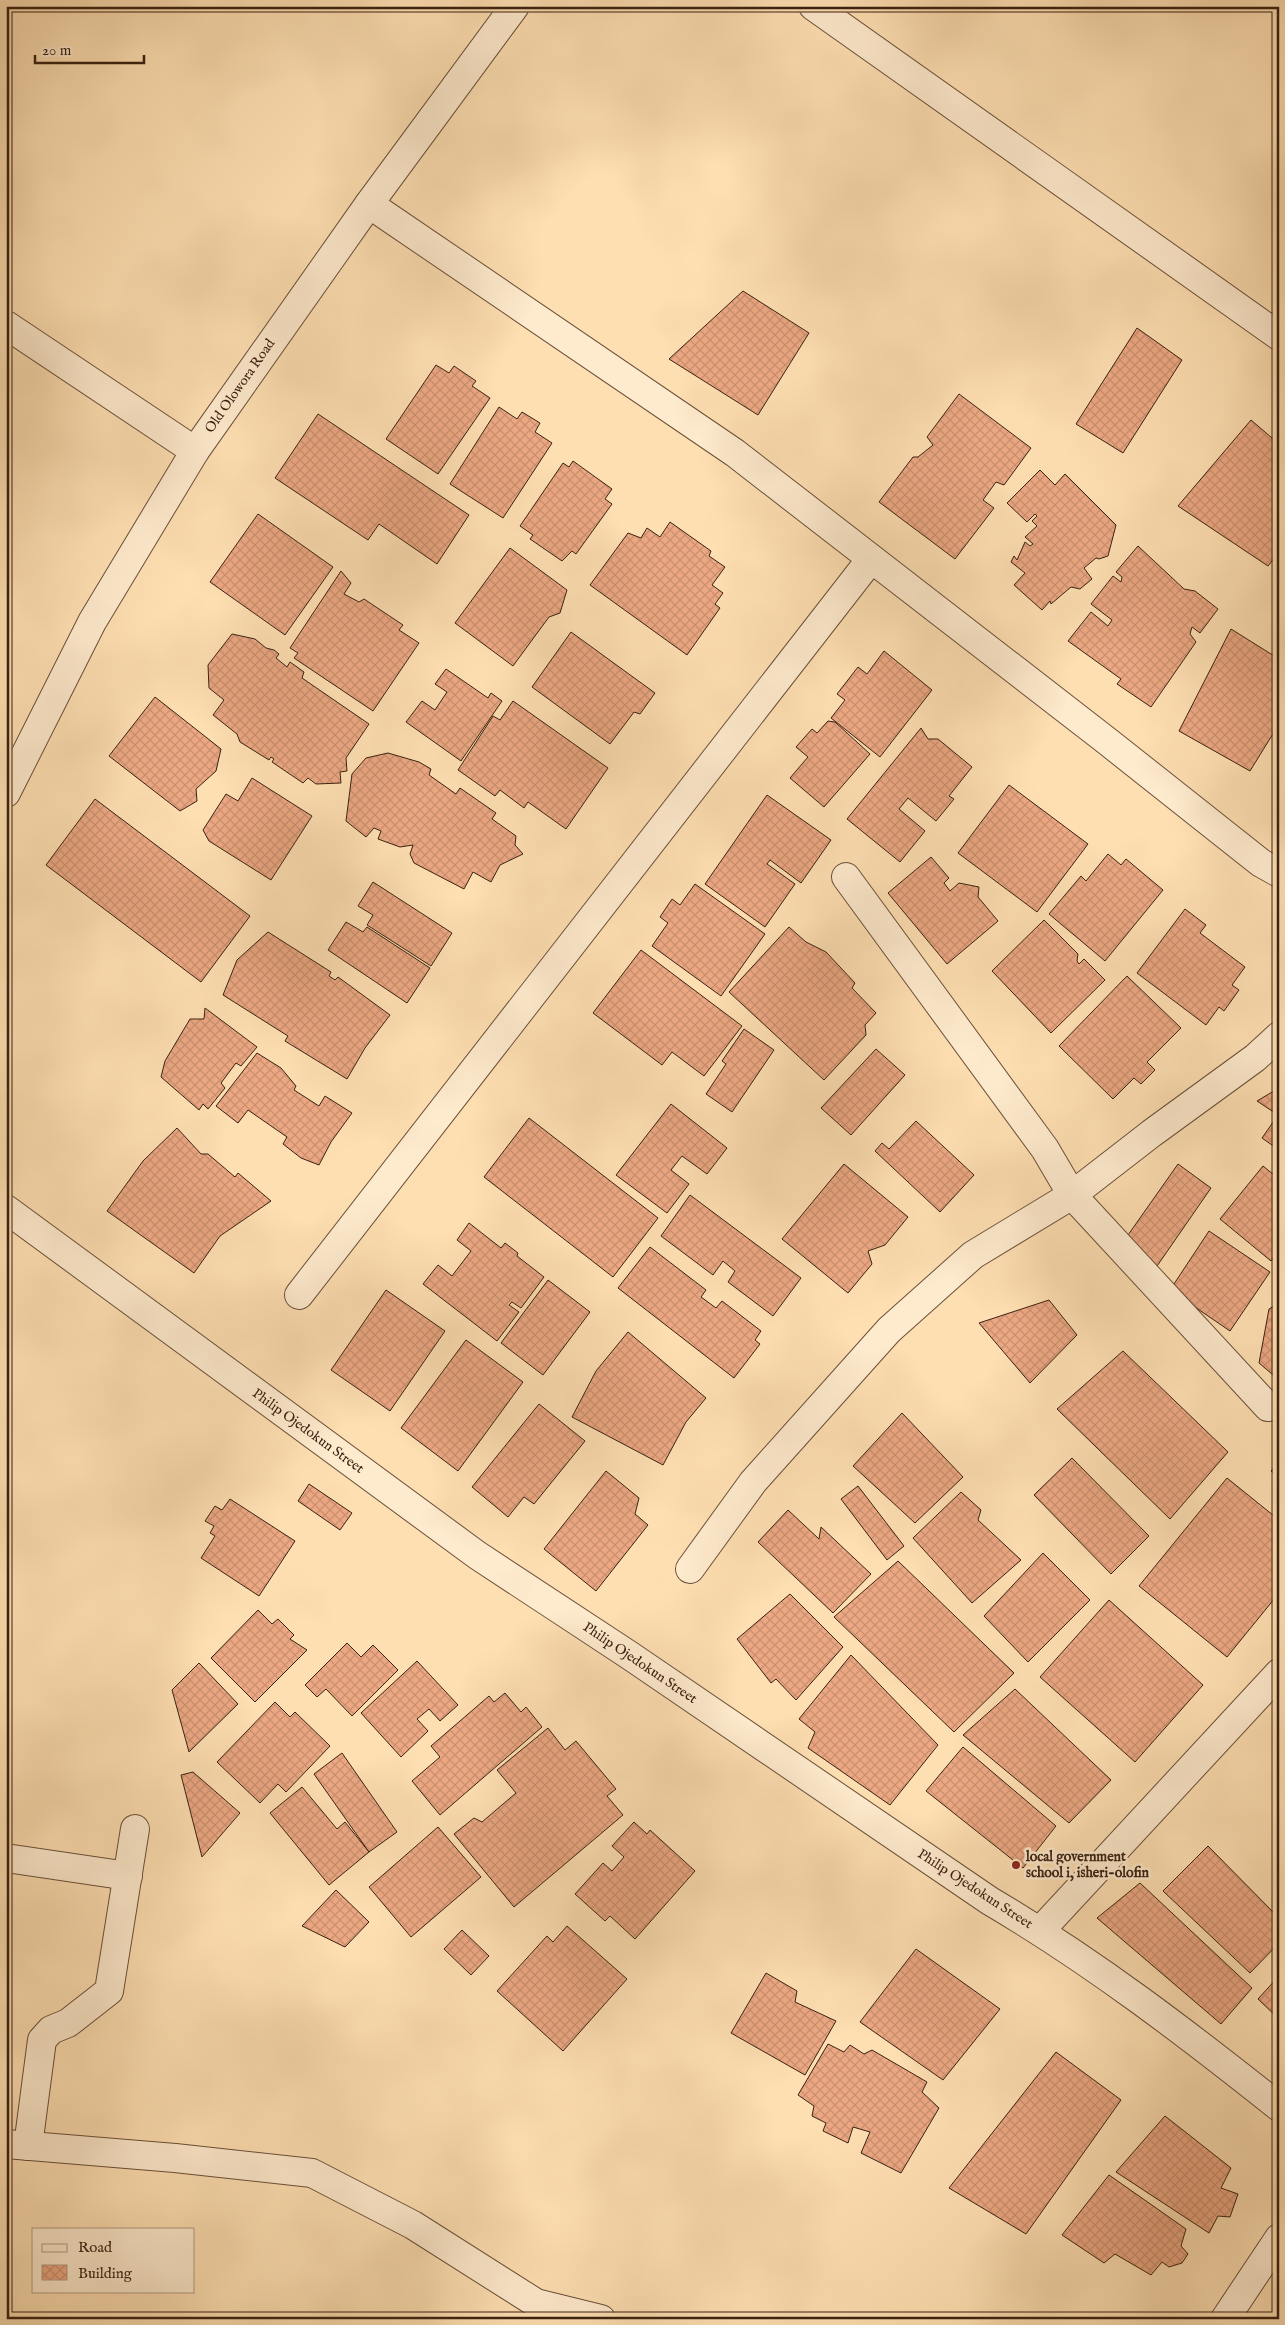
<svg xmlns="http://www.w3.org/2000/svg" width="1285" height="2325" font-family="'IM FELL English',serif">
	<defs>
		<pattern id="building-cross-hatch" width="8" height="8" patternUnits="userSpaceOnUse" patternTransform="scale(1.25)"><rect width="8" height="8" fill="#eca883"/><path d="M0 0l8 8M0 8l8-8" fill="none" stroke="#cb9070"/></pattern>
	</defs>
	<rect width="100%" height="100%" fill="#fedfb2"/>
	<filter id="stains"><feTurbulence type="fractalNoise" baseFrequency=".004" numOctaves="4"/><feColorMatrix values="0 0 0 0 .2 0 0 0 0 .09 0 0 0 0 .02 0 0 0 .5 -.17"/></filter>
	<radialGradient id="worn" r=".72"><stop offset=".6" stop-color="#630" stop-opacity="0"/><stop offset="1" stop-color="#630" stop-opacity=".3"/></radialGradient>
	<g fill="url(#building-cross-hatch)" stroke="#3a2112">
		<path d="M743,291L809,333L758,415L669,359Z"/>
		<path d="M1137,328L1182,360L1123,453L1076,424Z"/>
		<path d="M436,365L449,373L454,366L476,381L472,386L490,398L438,474L386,439Z"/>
		<path d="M959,394L1031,448L1004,485L996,482L983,500L994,508L955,559L879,502L913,457H918L933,445L927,437Z"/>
		<path d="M499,407L517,419L522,412L540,423L535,432L552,443L503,518L450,484Z"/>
		<path d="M318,414L469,515L437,564L379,524L368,540L275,478Z"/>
		<path d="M1251,420L1279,444V552L1268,566L1178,506Z"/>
		<path d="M573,461L612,489L605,499L612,504L576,554L572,551L562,561L530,539L533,535L520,526L563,463L569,467Z"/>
		<path d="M1040,470L1055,485L1065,474L1116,525L1108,556L1099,559L1096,558L1084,568L1092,579L1080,589L1071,587L1051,604L1050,601L1042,610L1014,585L1025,573L1011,562L1014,556L1017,560L1025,542L1030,546L1033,544L1025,537L1037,526L1032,521L1037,516L1035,514L1027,522L1007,503Z"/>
		<path d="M258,514L333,567L285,635L210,582Z"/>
		<path d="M670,522L711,551L709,556L725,567L712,585L723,593L715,604L720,608L687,655L590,585L628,533L641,538L647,528L660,537Z"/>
		<path d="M1138,546L1184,589L1195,591L1218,609L1200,633L1192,627L1190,634L1196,642L1151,707L1117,684L1121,679L1068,641L1091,612L1108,626L1112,620L1091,604L1113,576L1121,582L1122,577L1116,572Z"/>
		<path d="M510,548L567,590L560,613L549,617L513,666L455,623Z"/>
		<path d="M341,571L351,583L344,594L359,602L364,599L403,625L399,630L419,643L373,711L294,658L298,653L290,648Z"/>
		<path d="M1231,629L1279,659V724L1250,771L1179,731Z"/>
		<path d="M571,632L655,693L640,714L634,712L610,744L532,687Z"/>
		<path d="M232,634L255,639L266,648L274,650L279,654L276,658L287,667L290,662L304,672L302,678L369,724L346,758L347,771L340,772L341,783L316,784L308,778L303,783L272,762L274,759L271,757L269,760L240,742L237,734L213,715L224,700L209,688L208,665Z"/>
		<path d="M884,651L932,690L880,757L831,718L845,700L837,694L858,667L867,674Z"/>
		<path d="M446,669L488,698L491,693L502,701L461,761L406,722L422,701L435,710L447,692L435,684Z"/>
		<path d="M155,697L221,749L216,771L196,789L197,801L180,811L109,756Z"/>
		<path d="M513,701L608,768L566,829L528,802L524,808L500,790L495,796L458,770L493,716L500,720Z"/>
		<path d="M828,721L835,722L870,754L824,807L790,778L808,757L796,747L812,729L817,733Z"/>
		<path d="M921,728L928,739H938L972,767L949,796L954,799L936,821L908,798L899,809L925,831L900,862L847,819Z"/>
		<path d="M388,753L419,762L431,769L429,775L456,794L460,788L496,813L492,819L516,836L515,845L523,854L500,865L491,882L473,872L464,889L414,863L410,854L413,845L400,847L378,839L381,831L374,828L366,837L346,821L352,774L366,758Z"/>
		<path d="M252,778L312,816L271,880L209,841L203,830L226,794L238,801Z"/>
		<path d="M1009,785L1088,844L1037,912L958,853Z"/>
		<path d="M767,795L831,840L801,883L770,860L767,864L795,884L765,927L705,884Z"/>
		<path d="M95,799L250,916L201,982L46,865Z"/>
		<path d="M1108,854L1121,865L1126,859L1163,890L1105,961L1049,914L1081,876L1086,881Z"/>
		<path d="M931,857L949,878L944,883L950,891L959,883L979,887L978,897L998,921L947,964L888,893Z"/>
		<path d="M373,882L452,933L431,966L367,925L373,915L358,906Z"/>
		<path d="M695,884L765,934L721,996L652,946L668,923L660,917L672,899L680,905Z"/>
		<path d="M1185,909L1206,925L1200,933L1245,967L1232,985L1239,990L1224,1011L1219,1007L1206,1025L1137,973Z"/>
		<path d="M1044,920L1078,954L1077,961L1079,964L1084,959L1105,980L1051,1033L992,971Z"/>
		<path d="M346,922L363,932L367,927L430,968L407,1003L328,950Z"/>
		<path d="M789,927L806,942L826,952L855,983L852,988L876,1013L865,1025L866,1035L824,1080L729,992Z"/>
		<path d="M268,932L331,972L329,976L335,980L338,977L390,1015L365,1048L347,1079L285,1041L288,1036L223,995L237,960Z"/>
		<path d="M641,950L742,1026L704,1076L672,1052L662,1065L593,1013Z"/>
		<path d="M1127,976L1181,1028L1147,1062L1155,1070L1141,1084L1134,1078L1113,1099L1059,1046Z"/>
		<path d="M205,1008L257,1047L241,1066L236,1063L221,1083L225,1088L208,1109L203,1104L199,1110L161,1077L165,1061L190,1019H204Z"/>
		<path d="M744,1029L774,1050L732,1112L706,1094L726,1064L722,1061Z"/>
		<path d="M876,1049L905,1075L851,1135L821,1108Z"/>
		<path d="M257,1053L281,1068L296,1086L294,1090L319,1106L325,1096L352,1113L331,1142L319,1165L301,1158L283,1144L287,1137L248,1110L238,1123L216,1106Z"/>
		<path d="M1279,1088V1150L1262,1138L1278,1115L1257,1101Z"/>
		<path d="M671,1104L727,1148L707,1174L682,1156L671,1170L689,1184L667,1213L616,1175Z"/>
		<path d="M529,1118L658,1218L613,1277L484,1177Z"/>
		<path d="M916,1121L974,1175L940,1212L875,1151L882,1143L889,1149Z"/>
		<path d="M177,1128L201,1154H208L235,1177L238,1173L271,1201L220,1236L194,1273L107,1211L143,1161Z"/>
		<path d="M844,1164L908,1217L885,1245L868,1251L872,1264L848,1293L782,1239Z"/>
		<path d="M1178,1164L1211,1188L1155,1269L1121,1245Z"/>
		<path d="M1263,1166L1279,1179V1252L1271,1261L1220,1219Z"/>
		<path d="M690,1195L801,1278L773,1316L728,1282L735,1271L723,1261L713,1275L661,1236Z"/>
		<path d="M469,1223L501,1248L505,1243L518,1253L517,1256L544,1277L521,1308L512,1302L509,1305L519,1312L497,1341L423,1284L438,1265L452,1276L471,1251L457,1240Z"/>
		<path d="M1209,1231L1270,1272L1230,1331L1170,1290Z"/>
		<path d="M650,1247L706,1290L701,1297L716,1308L722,1301L761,1331L755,1340L760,1344L734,1378L618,1288Z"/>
		<path d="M548,1280L590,1312L543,1375L501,1343Z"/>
		<path d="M386,1290L445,1331L390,1411L331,1370Z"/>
		<path d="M1049,1300L1077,1335L1030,1383L979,1323Z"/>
		<path d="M1279,1303V1380L1259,1363L1269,1309Z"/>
		<path d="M628,1332L706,1398L686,1422L663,1465L572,1417L596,1371Z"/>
		<path d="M466,1340L523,1382L458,1471L401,1428Z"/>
		<path d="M1123,1351L1228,1452L1170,1519L1057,1409Z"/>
		<path d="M539,1404L585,1441L534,1504L524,1497L508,1517L472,1487Z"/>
		<path d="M902,1413L963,1477L915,1523L853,1466Z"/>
		<path d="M1072,1458L1149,1536L1111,1574L1034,1495Z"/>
		<path d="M1279,1462V1477L1271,1471Z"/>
		<path d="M606,1471L639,1498L635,1514L648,1525L596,1591L544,1549Z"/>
		<path d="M1227,1478L1279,1520V1593L1227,1657L1139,1586Z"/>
		<path d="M309,1484L352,1513L340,1530L298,1501Z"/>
		<path d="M858,1486L904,1546L887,1560L841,1499Z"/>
		<path d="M961,1492L981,1510L978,1520L1021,1560L972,1603L913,1538Z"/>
		<path d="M230,1499L295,1541L259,1596L201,1558L215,1536L210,1533L214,1526L205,1521L215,1506L222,1510Z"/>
		<path d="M788,1510L819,1539L821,1527L871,1574L833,1613L758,1542Z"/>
		<path d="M1043,1553L1090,1600L1028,1662L984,1616Z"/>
		<path d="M898,1561L1014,1673L954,1732L834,1617Z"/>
		<path d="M790,1594L843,1647L796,1700L776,1679L771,1683L737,1639Z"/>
		<path d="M1109,1600L1203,1685L1135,1762L1040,1677Z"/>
		<path d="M258,1610L272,1624L278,1619L294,1635L290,1639L307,1650L255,1702L211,1658Z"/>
		<path d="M347,1643L361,1657L373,1645L398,1670L352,1716L326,1689L317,1697L305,1685Z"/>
		<path d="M851,1655L938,1745L890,1805L808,1748L815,1732L799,1719Z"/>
		<path d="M417,1661L458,1705L440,1721L429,1709L417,1719L428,1731L401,1757L361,1713Z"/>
		<path d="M199,1663L238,1704L189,1752L172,1690Z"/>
		<path d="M1015,1689L1111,1780L1069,1823L963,1735Z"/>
		<path d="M505,1693L521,1712L526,1707L542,1727L440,1815L412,1781L440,1757L431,1746L489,1696L494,1702Z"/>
		<path d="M275,1702L290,1717L295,1712L330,1746L286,1792L278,1784L260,1803L217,1762Z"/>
		<path d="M548,1728L565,1750L576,1741L616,1789L607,1796L623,1815L514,1907L454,1834L474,1818L482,1822L516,1793L497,1770Z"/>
		<path d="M963,1747L1056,1826L1023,1868L926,1791Z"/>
		<path d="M342,1753L397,1832L369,1852L314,1774Z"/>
		<path d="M193,1772L240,1813L202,1857L181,1775Z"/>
		<path d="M302,1787L337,1829L345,1822L369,1852L329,1885L270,1813Z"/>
		<path d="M634,1822L647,1834L650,1830L695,1871L635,1939L610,1916L605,1921L575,1894L603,1863L612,1871L624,1857L612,1846Z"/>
		<path d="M438,1827L481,1877L411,1937L369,1887Z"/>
		<path d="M1208,1846L1279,1918V1943L1250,1973L1163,1891Z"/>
		<path d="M1140,1883L1252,1988L1221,2024L1097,1918Z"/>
		<path d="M336,1890L369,1922L345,1947L302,1926Z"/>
		<path d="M567,1926L627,1979L563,2051L497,1991L547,1936L553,1942Z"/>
		<path d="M462,1930L489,1956L471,1975L444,1949Z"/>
		<path d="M916,1949L1000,2009L943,2080L860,2022Z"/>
		<path d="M766,1973L797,1991L795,2002L836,2021L805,2075L731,2033Z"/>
		<path d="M1279,1976V2019L1258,1999Z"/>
		<path d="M828,2044L844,2052L850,2045L864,2054L872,2050L927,2082L922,2092L939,2108L901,2173L861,2153L870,2132L853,2127L848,2143L823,2131L826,2123L812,2116L814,2106L798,2095Z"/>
		<path d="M1056,2052L1121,2100L1026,2234L949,2188Z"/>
		<path d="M1165,2116L1231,2168L1221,2188L1238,2194L1230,2217L1218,2216L1209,2233L1116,2172Z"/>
		<path d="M1109,2175L1186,2229L1181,2246L1188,2254L1182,2263L1169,2267L1162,2262L1151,2275L1115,2254L1104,2263L1062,2235Z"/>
	</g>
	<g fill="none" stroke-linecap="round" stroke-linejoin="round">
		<g stroke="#6b503a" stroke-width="30">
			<g id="minor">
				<path d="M813,6L1279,336"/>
				<path d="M369,204L735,453L1107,741L1261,863L1279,873"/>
				<path d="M6,325L195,451"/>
				<path d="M6,793L92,622L195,451L369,204L515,6"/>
				<path d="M846,877L1045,1149L1072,1195L1268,1407"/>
				<path d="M6,1209L477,1555L629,1655L990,1901C1092,1961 1186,2033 1279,2107"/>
				<path d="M299,1295L871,559"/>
				<path d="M690,1569L753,1482L889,1330L973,1255L1072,1195L1152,1133L1255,1058L1279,1036"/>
				<path d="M6,1858L128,1876"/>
				<path d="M1040,1931L1279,1673"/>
				<path d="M6,2144L175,2158L312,2173L413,2225L536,2303L601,2319"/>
				<path d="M28,2146L42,2040L51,2030L68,2023L109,1991L135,1829"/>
				<path d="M1225,2319L1279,2238"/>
			</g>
		</g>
		<use href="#minor" stroke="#feeacd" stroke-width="28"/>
	</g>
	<circle fill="#8f2418" stroke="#feeacd" stroke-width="2" cx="1016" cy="1865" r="5"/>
	<g text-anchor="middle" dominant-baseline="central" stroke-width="5" stroke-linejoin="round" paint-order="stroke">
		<g font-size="14" fill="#3a2112" stroke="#feeacd">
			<text transform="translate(240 386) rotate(-55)">Old Olowora Road</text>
			<text transform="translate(308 1431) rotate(36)">Philip Ojedokun Street</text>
			<text transform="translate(640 1663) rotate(34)">Philip Ojedokun Street</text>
			<text transform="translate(975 1889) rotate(33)">Philip Ojedokun Street</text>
		</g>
		<g font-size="14" font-weight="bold" fill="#3a2112" stroke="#feeacd" text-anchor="start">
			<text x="1026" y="1857">local government<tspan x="1026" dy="16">school i, isheri-olofin</tspan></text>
		</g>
	</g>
	<rect width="1285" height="2325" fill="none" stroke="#fedfb2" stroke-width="25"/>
	<rect x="8" y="8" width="1270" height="2310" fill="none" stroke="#3a2112" stroke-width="2.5"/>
	<rect x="12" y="12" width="1260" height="2300" fill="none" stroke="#3a2112"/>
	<rect x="32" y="2228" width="162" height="65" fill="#feeacd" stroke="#b09a82"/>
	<rect x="42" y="2244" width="25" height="8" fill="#feeacd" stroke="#b09a82"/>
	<text x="78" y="2252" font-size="15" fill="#3a2112">Road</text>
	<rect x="42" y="2265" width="25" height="15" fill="url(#building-cross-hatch)" stroke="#b09a82"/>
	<text x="78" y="2278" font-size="15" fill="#3a2112">Building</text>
	<path d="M35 55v8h109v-8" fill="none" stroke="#3a2112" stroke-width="2.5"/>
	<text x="42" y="55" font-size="15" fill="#3a2112" stroke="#feeacd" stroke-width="4" paint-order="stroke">20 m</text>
	<rect width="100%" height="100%" filter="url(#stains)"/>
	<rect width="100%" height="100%" fill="url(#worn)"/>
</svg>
